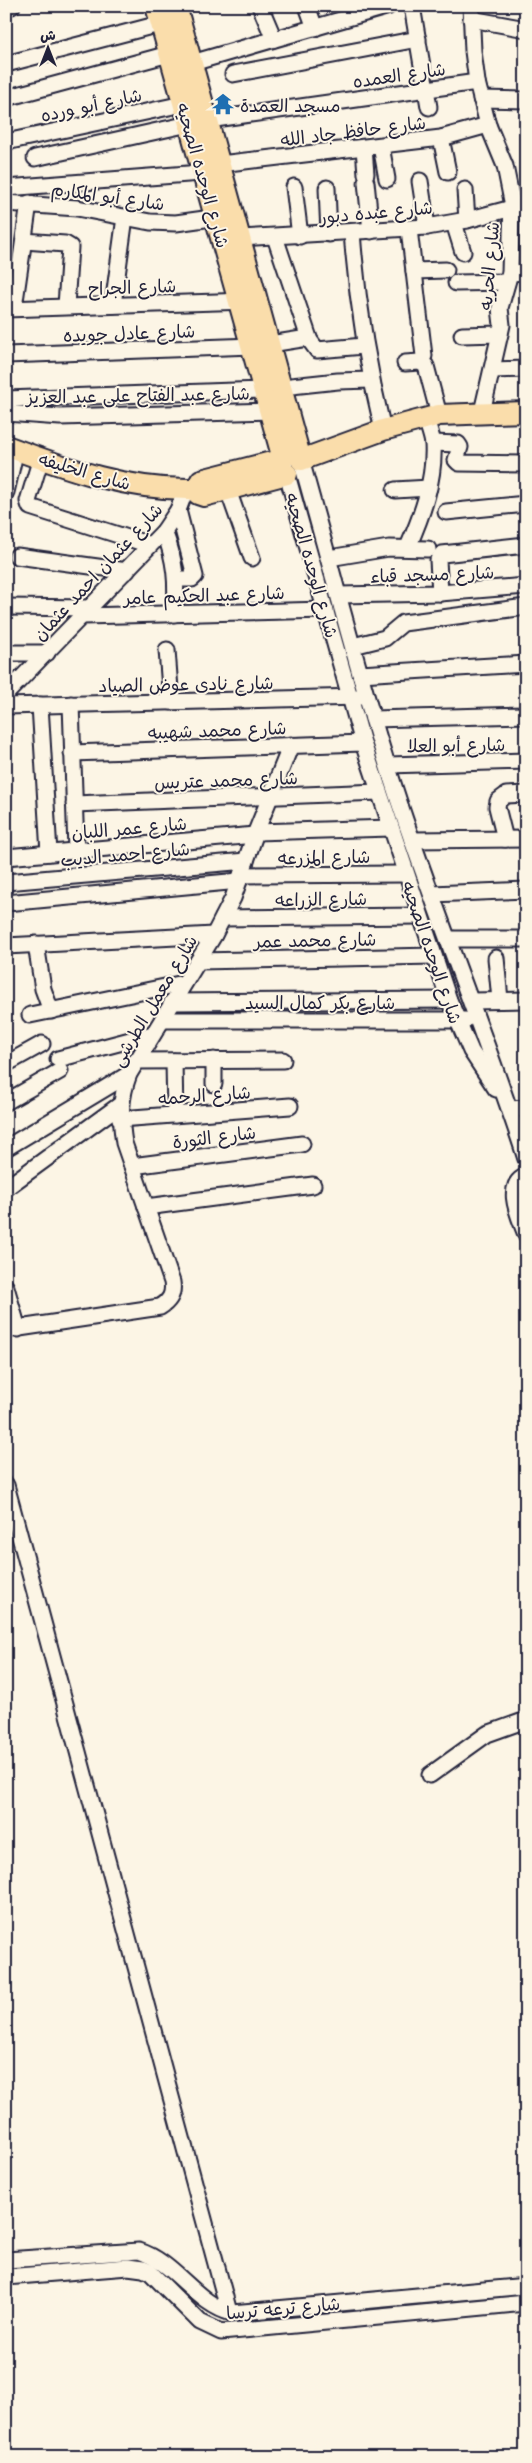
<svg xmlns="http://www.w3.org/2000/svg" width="532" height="2463" font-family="'Playpen Sans','Playpen Sans Arabic',sans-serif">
	<rect width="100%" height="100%" fill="#fcf5e5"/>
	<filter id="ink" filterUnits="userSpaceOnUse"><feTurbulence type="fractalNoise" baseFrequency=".02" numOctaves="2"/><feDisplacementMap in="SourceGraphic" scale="10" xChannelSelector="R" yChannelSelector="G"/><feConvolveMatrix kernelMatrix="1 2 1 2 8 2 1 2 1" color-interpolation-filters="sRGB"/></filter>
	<g filter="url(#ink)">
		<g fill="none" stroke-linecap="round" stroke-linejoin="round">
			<g stroke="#22223b" stroke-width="19">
				<g id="minor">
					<path d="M260,6L274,39"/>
					<path d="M307,6L315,28"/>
					<path d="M412,6L429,107"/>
					<path d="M471,6L473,51L477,82L488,125L505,166L512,201L510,273L500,308L502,325L482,412"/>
					<path d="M6,8L12,6"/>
					<path d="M471,19L526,29"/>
					<path d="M192,63L389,6"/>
					<path d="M6,64L171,21"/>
					<path d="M233,74L418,39"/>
					<path d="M6,98L169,54"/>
					<path d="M481,99L526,100"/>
					<path d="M208,120L477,82"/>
					<path d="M441,138L448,172"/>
					<path d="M6,142L183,104"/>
					<path d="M381,146L387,179"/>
					<path d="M364,148L366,174"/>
					<path d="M35,158L189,124"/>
					<path d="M220,164L441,138L488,125"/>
					<path d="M420,181L427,227"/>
					<path d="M366,182L371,231"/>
					<path d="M294,187L300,236"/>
					<path d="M6,188L201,173"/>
					<path d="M327,188L329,234"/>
					<path d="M465,190L467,220"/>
					<path d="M6,203L77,208L150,222L176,223L226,216"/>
					<path d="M454,223L463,252"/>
					<path d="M409,229L424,356"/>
					<path d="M352,232C357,300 367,364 383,430"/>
					<path d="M275,237L309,338"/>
					<path d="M241,238L427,227L467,220L512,208"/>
					<path d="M24,241L65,244L70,247L66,306"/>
					<path d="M414,271L446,270"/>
					<path d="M510,273L526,272"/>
					<path d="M456,283L507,282"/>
					<path d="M113,305L125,217"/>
					<path d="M14,308L29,203"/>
					<path d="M6,309L247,301"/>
					<path d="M462,335L500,334"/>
					<path d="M270,344L308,338L317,350L364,346"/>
					<path d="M6,355L253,346"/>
					<path d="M405,363L420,362L426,366L439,415"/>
					<path d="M492,370L526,369"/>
					<path d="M282,387L338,381L371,380"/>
					<path d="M6,399L265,390"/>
					<path d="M6,413L60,417L271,411"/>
					<path d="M433,443L458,444L460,447L456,460L459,463L526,464"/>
					<path d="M41,458L28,501L30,507L150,545"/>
					<path d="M301,460C337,587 368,715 412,840C449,947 491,1051 526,1159"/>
					<path d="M284,464L363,743L449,1000L471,1051L496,1089"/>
					<path d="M228,490L252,558"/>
					<path d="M395,490L429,488"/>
					<path d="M6,492L16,449"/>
					<path d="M446,512L526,504"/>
					<path d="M164,531C175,559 178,584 174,614"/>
					<path d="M408,547C422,515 435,480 433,444C432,436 428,426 426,418"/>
					<path d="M17,556L127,571"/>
					<path d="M329,558L389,548L428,549"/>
					<path d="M176,579H192L195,576L178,510"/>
					<path d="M440,593L438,560L442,554L526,545"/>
					<path d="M339,595L440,593L526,586"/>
					<path d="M6,607L91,608"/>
					<path d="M83,616L326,610"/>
					<path d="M353,646L385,638L403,623L526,607"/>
					<path d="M167,650L171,702"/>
					<path d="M6,653H47"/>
					<path d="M360,674L526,664"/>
					<path d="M6,694L164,531L178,510L186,489"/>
					<path d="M71,704L76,850"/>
					<path d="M40,705L49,853"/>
					<path d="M6,706L360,697"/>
					<path d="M373,719L526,715"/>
					<path d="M72,753L363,743"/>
					<path d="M388,765L526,761"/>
					<path d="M74,804L379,792"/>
					<path d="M256,832L391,828"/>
					<path d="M505,839L497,807L498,801L506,795L526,794"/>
					<path d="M412,840L526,839"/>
					<path d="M6,857L255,835"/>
					<path d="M241,875L406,874"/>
					<path d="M6,882L246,861"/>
					<path d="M432,894L526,890"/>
					<path d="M6,903L239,881"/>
					<path d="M223,918L420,916"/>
					<path d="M448,939H526"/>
					<path d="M36,944L43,989L51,1011"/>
					<path d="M6,946L214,935"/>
					<path d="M496,958L500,1000"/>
					<path d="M198,961L434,956"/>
					<path d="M471,1001L526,1000"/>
					<path d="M172,1002L449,1000"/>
					<path d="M30,1015L184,983"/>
					<path d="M162,1020H465"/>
					<path d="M58,1059L153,1034"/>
					<path d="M214,1060V1084"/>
					<path d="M136,1061L283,1060"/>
					<path d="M174,1061L175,1115"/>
					<path d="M6,1064L42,1044"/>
					<path d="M6,1102L60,1071"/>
					<path d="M510,1109L526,1108"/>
					<path d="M120,1119L290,1106"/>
					<path d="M6,1148L129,1074"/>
					<path d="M132,1166L302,1144"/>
					<path d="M526,1176C503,1186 520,1218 526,1235"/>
					<path d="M6,1188L121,1104"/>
					<path d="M146,1207L313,1185"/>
					<path d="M6,1287L18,1329"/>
					<path d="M6,1330L160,1307C170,1301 174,1294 172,1282L124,1143C120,1118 120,1098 129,1074L214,935L233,898L256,832L291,745"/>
					<path d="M6,1485L229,2312"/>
					<path d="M430,1775L487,1734L526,1720"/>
					<path d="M6,2260L139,2251C175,2262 197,2305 232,2313L526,2286"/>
					<path d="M6,2277L128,2267L143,2269L150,2272L200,2322L221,2332L526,2303"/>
				</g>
			</g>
			<g stroke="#22223b" stroke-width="24">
				<g id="major">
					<path d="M156,6L283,459L201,480L196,489"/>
					<path d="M176,6L301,460L383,430L439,415L526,412"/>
					<path d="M6,446C68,469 129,491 196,489"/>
					<path d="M196,489L198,494L204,496L287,474"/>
				</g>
			</g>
			<use href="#minor" stroke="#fcf5e5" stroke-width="15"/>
			<use href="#major" stroke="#faddab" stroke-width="20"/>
		</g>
	</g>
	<defs>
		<g id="temple-bare" transform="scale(1.725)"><path d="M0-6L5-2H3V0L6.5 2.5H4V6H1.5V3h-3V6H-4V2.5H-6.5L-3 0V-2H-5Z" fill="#1f6fb2" stroke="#fcf5e5" stroke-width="2.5" paint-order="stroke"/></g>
	</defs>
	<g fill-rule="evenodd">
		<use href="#temple-bare" x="223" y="104"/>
	</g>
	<g text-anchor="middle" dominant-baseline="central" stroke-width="4" stroke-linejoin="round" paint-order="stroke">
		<g font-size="18" fill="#22223b" stroke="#fcf5e5">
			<text transform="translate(399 74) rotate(-8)">شارع العمده</text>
			<text transform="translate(91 104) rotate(-12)">شارع أبو ورده</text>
			<text transform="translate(353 130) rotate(-7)">شارع حافظ جاد الله</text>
			<text transform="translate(204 175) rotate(74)">شارع الوحده الصحيه</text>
			<text transform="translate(108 195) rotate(8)">شارع أبو المكارم</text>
			<text transform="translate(376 211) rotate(-5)">شارع عبده دبور</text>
			<text transform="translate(488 266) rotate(-85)">شارع الحريه</text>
			<text transform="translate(132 286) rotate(-2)">شارع الجراح</text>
			<text transform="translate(129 332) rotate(-2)">شارع عادل جويده</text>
			<text transform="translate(138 394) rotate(-1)">شارع عبد الفتاح على عبد العزيز</text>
			<text transform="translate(85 470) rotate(16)">شارع الخليفه</text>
			<text transform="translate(313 565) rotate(74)">شارع الوحده الصحيه</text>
			<text transform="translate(97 571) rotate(-47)">شارع عثمان احمد عثمان</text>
			<text transform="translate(432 573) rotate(-2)">شارع مسجد قباء</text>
			<text transform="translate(204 594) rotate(-2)">شارع عبد الحكيم عامر</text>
			<text transform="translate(186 683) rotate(-1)">شارع نادى عوض الصياد</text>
			<text transform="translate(217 729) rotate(-2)">شارع محمد شهيبه</text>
			<text transform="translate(456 744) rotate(-1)">شارع أبو العلا</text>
			<text transform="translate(226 779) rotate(-2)">شارع محمد عتريس</text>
			<text transform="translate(129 827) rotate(-5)">شارع عمر اللبان</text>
			<text transform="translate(125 853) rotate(-5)">شارع احمد الديب</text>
			<text transform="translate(324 856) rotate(-1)">شارع المزرعه</text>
			<text transform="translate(321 898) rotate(-1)">شارع الزراعه</text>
			<text transform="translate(315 939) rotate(-1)">شارع محمد عمر</text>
			<text transform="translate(433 952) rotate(71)">شارع الوحده الصحيه</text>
			<text transform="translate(153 1000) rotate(-59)">شارع معمل الطرشى</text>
			<text x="320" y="1001">شارع بكر كمال السيد</text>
			<text transform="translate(204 1094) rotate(-4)">شارع الرحمه</text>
			<text transform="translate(214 1136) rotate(-7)">شارع الثورة</text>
			<text transform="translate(283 2307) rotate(-5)">شارع ترعه ترسا</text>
		</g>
		<g font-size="18" fill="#22223b" stroke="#fcf5e5" text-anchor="start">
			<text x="240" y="104">مسجد العمدة</text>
		</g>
	</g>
	<rect width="532" height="2463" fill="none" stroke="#fcf5e5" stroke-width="25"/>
	<rect x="12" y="12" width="507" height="2438" fill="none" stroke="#22223b" stroke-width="2" filter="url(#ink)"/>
	<g transform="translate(48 48)" stroke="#fcf5e5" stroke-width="4" paint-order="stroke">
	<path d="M0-4L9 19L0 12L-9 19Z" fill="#22223b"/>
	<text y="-8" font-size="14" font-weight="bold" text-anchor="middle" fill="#22223b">ش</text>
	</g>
</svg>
